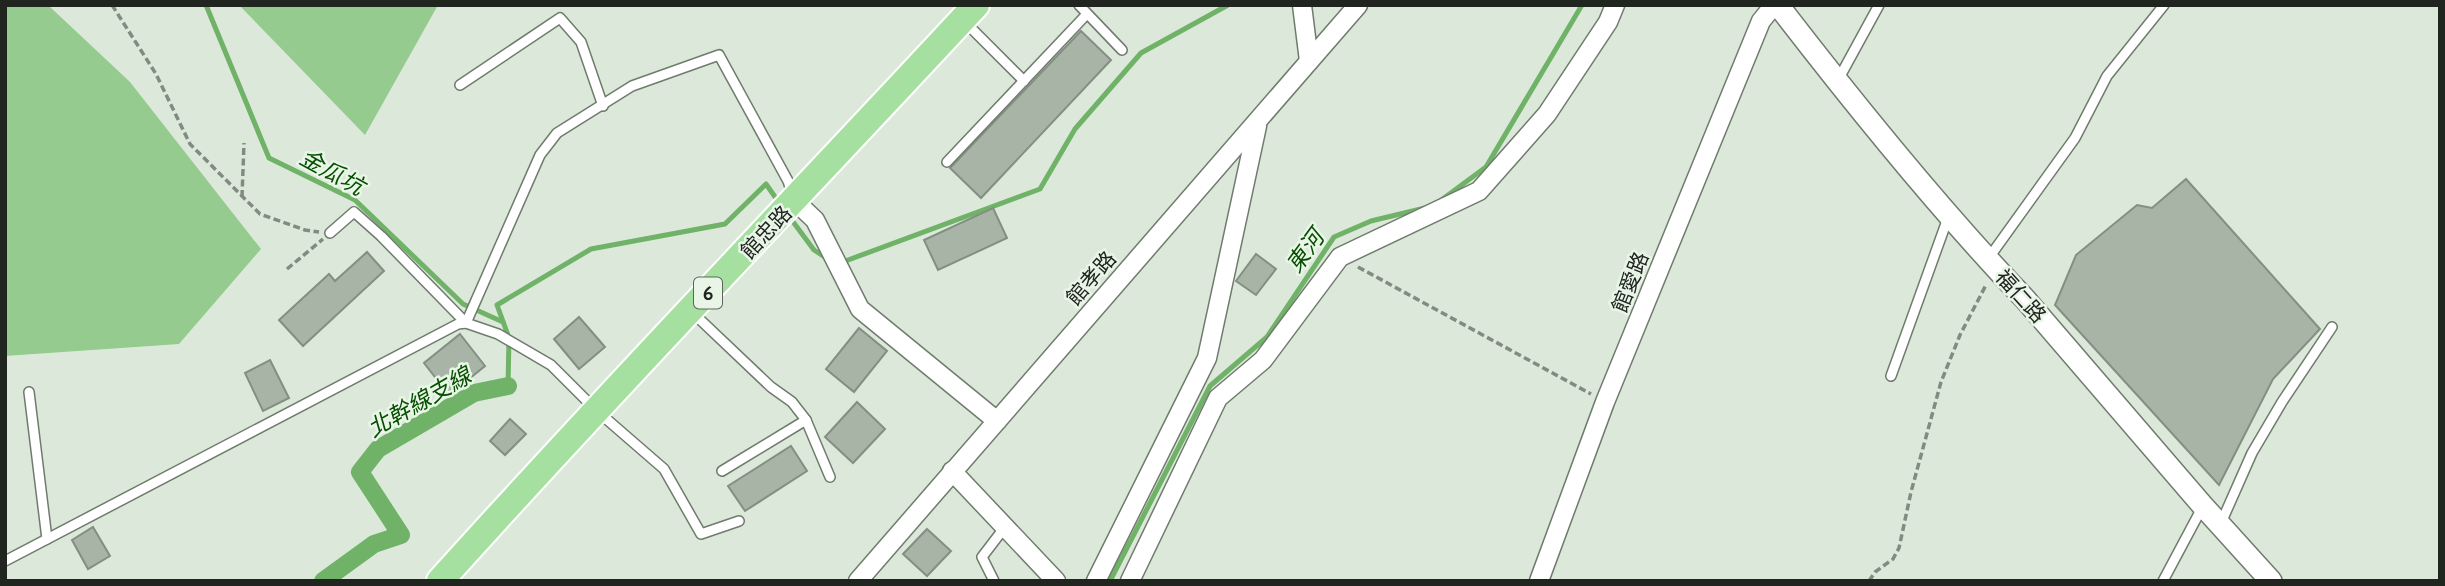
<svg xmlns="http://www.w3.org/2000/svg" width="2445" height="586" font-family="Cabin,'Noto Sans TC',sans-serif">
	<rect width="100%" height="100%" fill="#dce9da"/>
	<g fill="#95cb8f">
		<path d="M5,5H48L130,82L261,249L179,344L5,356Z"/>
		<path d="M239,5H438L365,135Z"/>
	</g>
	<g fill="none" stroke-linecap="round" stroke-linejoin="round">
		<g stroke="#6fb268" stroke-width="5">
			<path d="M206,5L269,158L355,200L463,304L503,322"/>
			<path d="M1440,201L1486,167L1582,5"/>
			<path d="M788,215L814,250L828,259"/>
			<path d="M840,263L1040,189L1075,129L1141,53L1228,5"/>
			<path d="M508,386L509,338L497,305L591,249L725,224L766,184L780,204"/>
			<path d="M1110,581L1210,386L1267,337L1334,237L1371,221L1425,208"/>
		</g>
		<path stroke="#6fb268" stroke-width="18" d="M323,581L374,544L401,535L360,472L378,449L474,393L508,386"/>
	</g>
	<g fill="#a8b4a6" stroke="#838f82" stroke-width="2">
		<path d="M1081,31L1111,60L981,198L950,168Z"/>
		<path d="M2186,179L2320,329L2273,379L2219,485L2055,305L2076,255L2137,205L2152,208Z"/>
		<path d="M993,208L1007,238L938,270L924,240Z"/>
		<path d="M367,252L384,271L303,346L279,320L329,274L335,281Z"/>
		<path d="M1256,254L1276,269L1256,295L1236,281Z"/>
		<path d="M579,317L605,347L579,369L554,339Z"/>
		<path d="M859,328L887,351L854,392L826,369Z"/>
		<path d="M460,334L485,366L449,395L424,363Z"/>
		<path d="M270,360L289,398L263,411L245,373Z"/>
		<path d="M857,402L885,429L853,463L825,437Z"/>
		<path d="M510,419L526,434L505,455L490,441Z"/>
		<path d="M791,446L807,471L745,511L728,486Z"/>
		<path d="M93,527L110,556L88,569L72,540Z"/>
		<path d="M927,529L951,551L927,576L903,554Z"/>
	</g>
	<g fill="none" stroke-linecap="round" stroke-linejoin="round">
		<g stroke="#6f7b6d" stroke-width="12">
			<g id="service">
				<path d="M1079,5L1122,50"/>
				<path d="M963,20L1024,81"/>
				<path d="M1838,80L1879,5"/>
				<path d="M460,85L560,18L581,42L603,106"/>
				<path d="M947,162L1087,14"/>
				<path d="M330,233L354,212L381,236L466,323L498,334L551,365L596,410L664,469L701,534L739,521"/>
				<path d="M1988,259L2075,138L2107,76L2164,5"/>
				<path d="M692,312L771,387L792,402L806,420L830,477"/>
				<path d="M1891,376L1949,215"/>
				<path d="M29,392L47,539"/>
				<path d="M722,471L806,420"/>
				<path d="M2221,523L2252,453L2282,402L2332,327"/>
				<path d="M5,561L458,324L466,323L540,155L557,133L632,86L719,55L788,181L793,196"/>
				<path d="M994,581L982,557L1005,527"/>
				<path d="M2163,581L2203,506"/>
			</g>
		</g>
		<g stroke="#6f7b6d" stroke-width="21">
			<g id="minor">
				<path d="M1302,5L1309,61"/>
				<path d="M795,201L815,220L860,309L997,421"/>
				<path d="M952,471L1056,581"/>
				<path d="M858,581L1358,5"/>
				<path d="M1096,581L1207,358L1257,126"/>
				<path d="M1130,581L1218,398L1263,360L1340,257L1479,191L1547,114L1608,22L1615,5"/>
				<path d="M1539,581L1605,402L1761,21L1774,5"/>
			</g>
		</g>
		<g stroke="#6f7b6d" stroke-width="24">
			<path id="tertiary" d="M1778,5C1855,105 1938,208 2025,299L2203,506L2271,581"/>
		</g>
		<g stroke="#fff" stroke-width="30">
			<path id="primary" d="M440,581C615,386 798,197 976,5"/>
		</g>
		<g stroke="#828b81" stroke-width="3.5" stroke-dasharray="7 3.5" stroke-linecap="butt">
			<path d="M112,5L156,74L190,144L260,214L305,230L319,232"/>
			<path d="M242,197L244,143"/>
			<path d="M1358,267L1591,394"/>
			<path d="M287,269L323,239"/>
			<path d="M1869,581L1875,572L1893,559L1899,548L1911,492L1941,382L1960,335L1986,285"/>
		</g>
		<use href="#service" stroke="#fff" stroke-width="9"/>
		<use href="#minor" stroke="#fff" stroke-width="18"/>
		<use href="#tertiary" stroke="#fff" stroke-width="21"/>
		<use href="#primary" stroke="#a6e0a0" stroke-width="26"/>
	</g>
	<g text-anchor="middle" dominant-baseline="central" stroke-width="5" stroke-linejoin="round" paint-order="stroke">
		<rect fill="#e9f6e7" stroke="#5c645c" stroke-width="2" x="694" y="277.5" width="28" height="31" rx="5"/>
		<g font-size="19" font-weight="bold" fill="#202520">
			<text x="708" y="293">6</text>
		</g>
		<g font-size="21" fill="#202520" stroke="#e9f6e7">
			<text transform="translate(766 232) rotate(-47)">館忠路</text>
			<text transform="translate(1091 278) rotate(-49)">館孝路</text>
			<text transform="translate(1630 282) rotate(-68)">館愛路</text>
			<text transform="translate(2021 296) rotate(48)">福仁路</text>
		</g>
		<g font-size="23" font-style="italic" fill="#064f00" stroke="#e9f6e7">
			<text transform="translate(332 172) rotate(29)">金瓜坑</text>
			<text transform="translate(1305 251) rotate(-54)">東河</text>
			<text transform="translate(419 402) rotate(-30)">北幹線支線</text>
		</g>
	</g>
	<rect width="2445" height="586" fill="none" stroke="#202520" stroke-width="14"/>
</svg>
